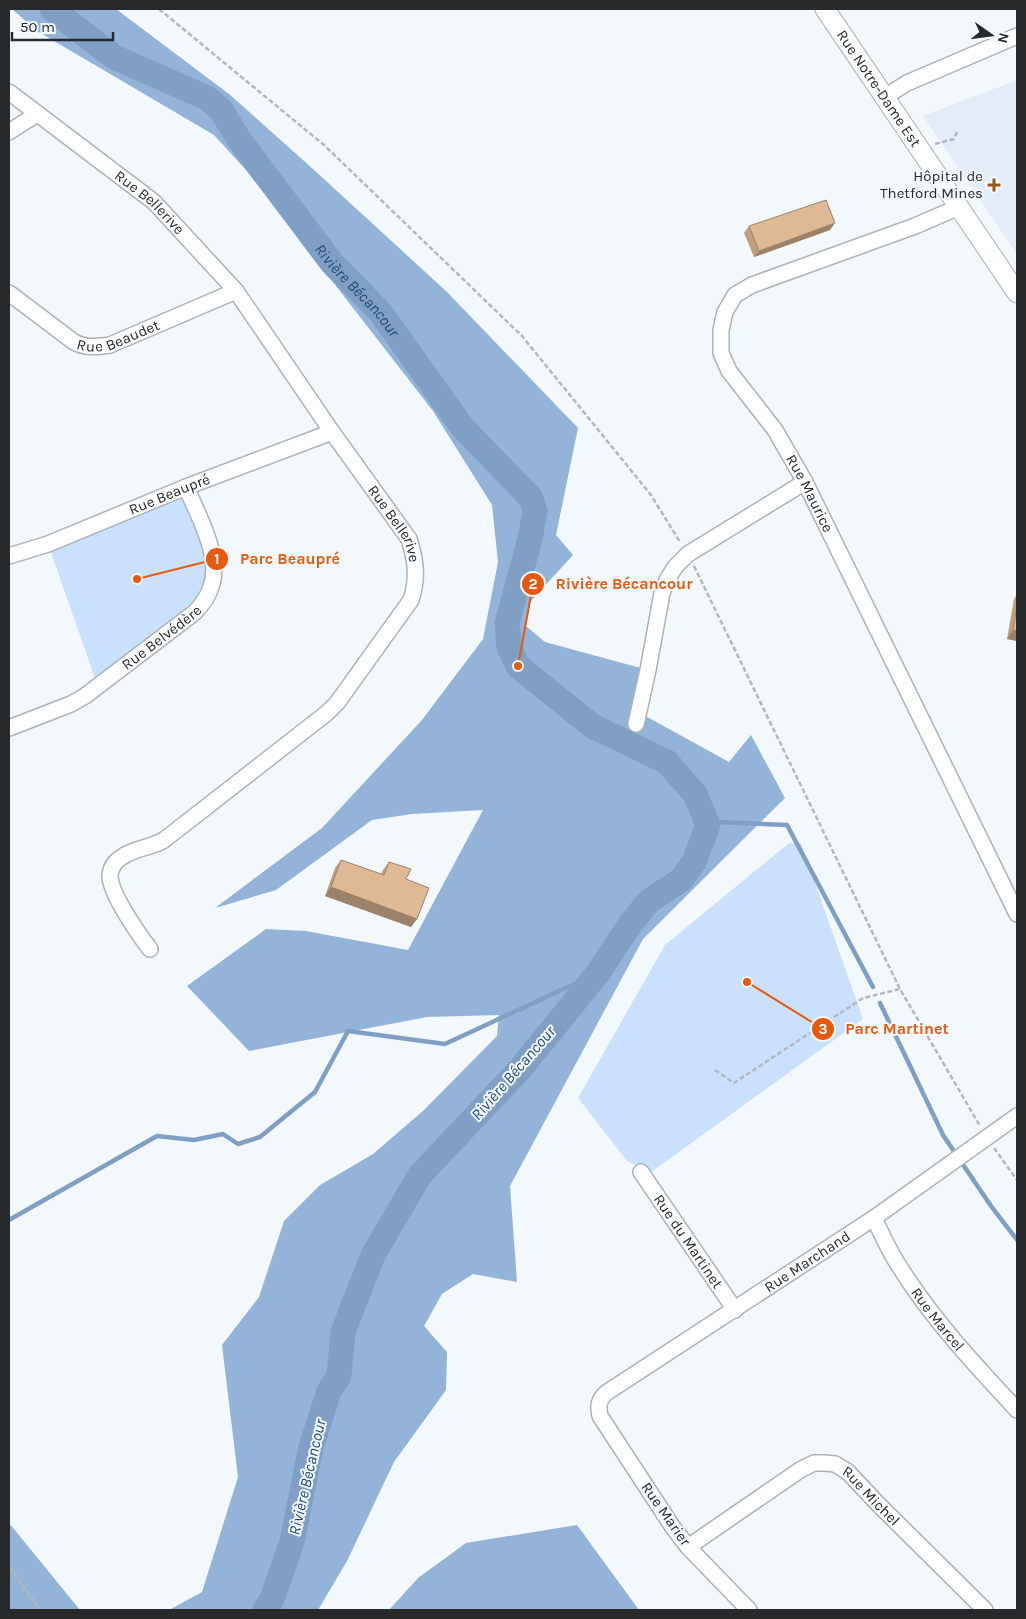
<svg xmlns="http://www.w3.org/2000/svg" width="1026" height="1619" font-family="Karla,sans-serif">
	<rect width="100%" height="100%" fill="#f3f8fd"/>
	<path fill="#e3edf9" d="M1017,80V254L923,116Z"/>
	<g fill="#c9e1fe">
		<path d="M186,487L210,544L204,602L98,687L48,544Z"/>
		<path d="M789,843H801L863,1019L650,1173L627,1161L578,1098L665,945Z"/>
	</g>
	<g fill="#93b3d9">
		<path d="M12,9H116L229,94L313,169L447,292L578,428L556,535L573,555L530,602L526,626L545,642L648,670L640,713L729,762L751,735L785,798L643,939L510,1186L517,1282L473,1274L442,1294L424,1326L447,1352L446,1390L394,1462L347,1561L318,1610H169L202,1592L238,1477L222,1345L259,1297L284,1221L320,1185L373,1154L423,1111L497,1036L499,1015L427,1017L249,1051L187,986L266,929L306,931L408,950L483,810L412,814L372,820L276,890L215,908L322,828L422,720L483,639L498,562L492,505L433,411L246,170L214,135L37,31Z"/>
		<path d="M9,1523L80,1610H9Z"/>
		<path d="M577,1525L639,1610H389L418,1578L466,1543Z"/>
	</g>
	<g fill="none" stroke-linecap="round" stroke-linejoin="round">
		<g stroke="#809fc4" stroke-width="4.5">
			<path d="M708,825L717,822L787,825L873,987"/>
			<path d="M880,1003L943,1135L991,1206L1017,1240"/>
			<path d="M9,1220L157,1136L194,1140L223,1134L238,1144L260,1137L315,1092L348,1031L445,1044L598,973"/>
		</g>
		<path stroke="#809fc4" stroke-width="25" id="s1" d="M52,9L114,57L207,98L221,110L238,138L332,263L380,312L463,428L531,498L535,511L530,539L507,623L509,647L518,666L592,726L667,762L695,794L708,825L694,862L681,880L649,901L631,923L598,973L520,1069L420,1175L373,1255L343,1332L339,1376L329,1391L311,1447L292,1542L272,1599L265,1610"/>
		<g stroke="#adb2b7" stroke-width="18">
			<g id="minor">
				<path id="s2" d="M9,92L154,202L236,291L332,432L409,539C416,561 418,578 411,600L337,703L327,713L164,840C151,848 134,848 122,857C115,861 111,867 110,875C109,892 139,935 150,949"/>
				<path d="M885,97L907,83L1017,36"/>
				<path d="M9,132L37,114"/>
				<path id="s3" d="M959,207L915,226L752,285L735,295L725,312L721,330V353L729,371L775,430L805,482L1017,914"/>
				<path id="s4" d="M9,293L74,342C85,348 97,347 110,345L236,291"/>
				<path id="s5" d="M9,556L48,544L186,487L332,432"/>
				<path d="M636,724L648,670L662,593L667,580L675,567L688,554L805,482"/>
				<path id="s6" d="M9,728L71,704L85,696L194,613C201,606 208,597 211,587C222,557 198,515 186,487"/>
				<path id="s7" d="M641,1172L735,1310"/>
				<path id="s8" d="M874,1218C882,1235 890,1253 901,1269C933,1320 976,1366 1017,1410"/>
				<path id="s9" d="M688,1547L800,1470L814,1463H825L835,1464L848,1472L877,1503L985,1610"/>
				<path id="s10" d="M749,1610L688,1547L672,1526L600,1416C598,1406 598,1401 606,1393L874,1218L1017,1116"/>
			</g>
		</g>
		<g stroke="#adb2b7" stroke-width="21">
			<g id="tertiary">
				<path id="s11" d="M825,9L1017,293"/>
			</g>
		</g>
		<g stroke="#b4b8bc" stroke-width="2.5" stroke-dasharray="5 2.5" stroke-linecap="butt">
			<path d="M159,9L324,145L522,336L651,495L680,542"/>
			<path d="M935,144L954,139L957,132"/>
			<path d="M694,566L900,989L980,1126"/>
			<path d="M715,1070L734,1083L863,998L900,989"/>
			<path d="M994,1148L1017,1180"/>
			<path d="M9,1567L37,1605L39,1610"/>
		</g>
		<use href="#minor" stroke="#fff" stroke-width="15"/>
		<use href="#tertiary" stroke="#fff" stroke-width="19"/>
	</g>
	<g fill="#c09f81">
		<path d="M749,226L830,230L754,257L744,233Z"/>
		<path d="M1017,594V641L1007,639L1014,599Z"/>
		<path d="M341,860L381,874L383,870L389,862L406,879L417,919L411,927L325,896L335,868Z"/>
	</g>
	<g fill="#9c8269">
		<path d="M835,223L830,230L754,257L759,251Z"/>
		<path d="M1013,630L1017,631V641L1007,639Z"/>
		<path d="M331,887L417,919L411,927L325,896Z"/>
	</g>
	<g fill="#dfb996" stroke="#9c8269">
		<path d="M826,200L835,223L759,251L749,226Z"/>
		<path d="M1017,606V631L1013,630Z"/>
		<path d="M341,860L384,875L389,862L411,869L406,879L429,888L417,919L331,887Z"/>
	</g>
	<path fill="#925815" stroke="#f3f8fd" stroke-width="2" d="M991.5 177.5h5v5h5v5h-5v5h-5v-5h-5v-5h5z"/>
	<g text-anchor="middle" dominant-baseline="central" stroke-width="4" stroke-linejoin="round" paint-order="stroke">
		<g font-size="15" fill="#27292b" stroke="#f3f8fd">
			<text stroke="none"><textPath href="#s11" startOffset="96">Rue Notre-Dame Est</textPath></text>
			<text stroke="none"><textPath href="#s2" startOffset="179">Rue Bellerive</textPath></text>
			<text stroke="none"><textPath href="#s4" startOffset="128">Rue Beaudet</textPath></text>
			<text stroke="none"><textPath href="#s3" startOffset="469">Rue Maurice</textPath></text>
			<text stroke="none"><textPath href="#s5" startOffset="172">Rue Beaupré</textPath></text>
			<text stroke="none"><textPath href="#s2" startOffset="585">Rue Bellerive</textPath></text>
			<text stroke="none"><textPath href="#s6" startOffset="179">Rue Belvédère</textPath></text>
			<text stroke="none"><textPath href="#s7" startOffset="84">Rue du Martinet</textPath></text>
			<text stroke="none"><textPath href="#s10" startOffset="511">Rue Marchand</textPath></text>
			<text stroke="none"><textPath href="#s8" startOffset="120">Rue Marcel</textPath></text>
			<text stroke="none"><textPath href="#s9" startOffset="221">Rue Michel</textPath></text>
			<text transform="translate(666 1514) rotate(55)">Rue Marier</text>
		</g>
		<g font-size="15" fill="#27292b" stroke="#f3f8fd" text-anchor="end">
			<text x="983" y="176">Hôpital de<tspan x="983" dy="17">Thetford Mines</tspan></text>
		</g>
		<g font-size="16" font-style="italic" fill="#204c7c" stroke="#f3f8fd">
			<text stroke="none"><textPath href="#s1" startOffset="425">Rivière Bécancour</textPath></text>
			<text transform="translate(513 1073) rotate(-49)">Rivière Bécancour</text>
			<text transform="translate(307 1477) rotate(-77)">Rivière Bécancour</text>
		</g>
	</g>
	<path fill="none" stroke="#e8590c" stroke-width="2" d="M137 579L217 559M518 666L533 584M747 982L823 1029"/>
	<g fill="#e8590c" stroke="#f3f8fd" stroke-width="2">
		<circle cx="137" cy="579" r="5"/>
		<circle cx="518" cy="666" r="5"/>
		<circle cx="747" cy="982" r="5"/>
		<circle cx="217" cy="559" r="12"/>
		<circle cx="533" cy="584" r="12"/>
		<circle cx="823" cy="1029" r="12"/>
	</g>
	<g font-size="15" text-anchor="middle" font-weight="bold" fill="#fff">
		<text x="217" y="564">1</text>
		<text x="533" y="589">2</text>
		<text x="823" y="1034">3</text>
	</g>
	<g font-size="16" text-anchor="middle" font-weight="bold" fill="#e8590c" stroke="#f3f8fd" stroke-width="4" stroke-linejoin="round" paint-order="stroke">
		<text x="290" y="564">Parc Beaupré</text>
		<text x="624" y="589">Rivière Bécancour</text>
		<text x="897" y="1034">Parc Martinet</text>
	</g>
	<rect width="1026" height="1619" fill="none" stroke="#27292b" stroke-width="20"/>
	<g transform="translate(991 35) rotate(104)" stroke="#f3f8fd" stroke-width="4" paint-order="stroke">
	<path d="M0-4L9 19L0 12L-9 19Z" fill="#27292b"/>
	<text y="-8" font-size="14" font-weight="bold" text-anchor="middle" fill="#27292b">N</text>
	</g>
	<path d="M12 32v8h101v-8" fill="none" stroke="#27292b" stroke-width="2.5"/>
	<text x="20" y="32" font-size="15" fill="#27292b" stroke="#f3f8fd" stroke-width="4" paint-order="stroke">50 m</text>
</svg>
